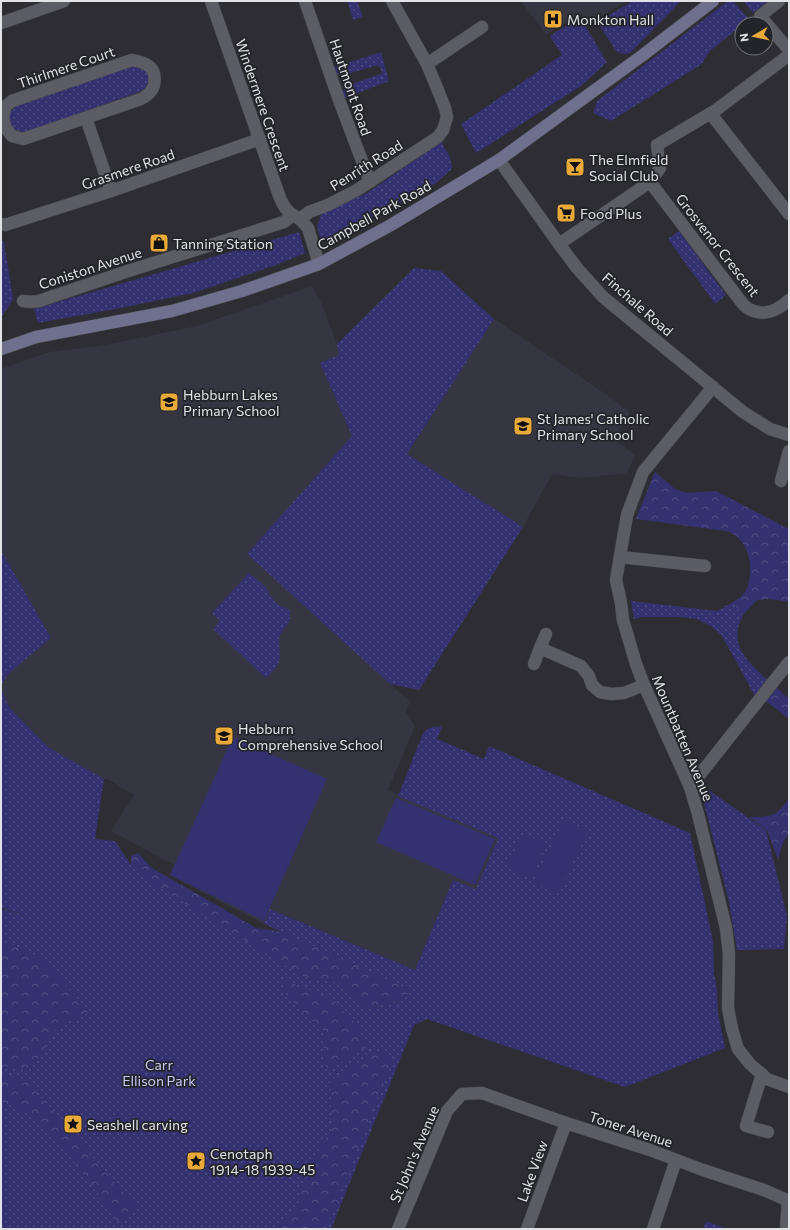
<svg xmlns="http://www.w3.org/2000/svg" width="790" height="1230" font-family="Commissioner,sans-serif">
	<defs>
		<pattern id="green-dots" width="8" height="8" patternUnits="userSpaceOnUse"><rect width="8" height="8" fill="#343170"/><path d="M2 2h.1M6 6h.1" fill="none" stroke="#514f84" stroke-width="1.8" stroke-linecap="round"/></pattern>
		<pattern id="forest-crowns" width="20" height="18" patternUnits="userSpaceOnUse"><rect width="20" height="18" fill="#343170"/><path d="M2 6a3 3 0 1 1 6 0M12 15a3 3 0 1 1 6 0" fill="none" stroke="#514f84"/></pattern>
	</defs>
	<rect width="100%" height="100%" fill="#2d2d33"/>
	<g fill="#353642">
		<path d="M521,1H627L587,24L580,14L546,35Z"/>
		<path d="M312,286L321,302L337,344L339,355L320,363L352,436L248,554L410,702L406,712L415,726L388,790L498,838L476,890L453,880L415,970L271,909L264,924L169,875L174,865L111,831L134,795L108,779H104L48,747L9,707L1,687L8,674L51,638L1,550V369L49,352L105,345L197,326Z"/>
		<path d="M494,319L607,395L630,412L614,439L636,455L626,473L582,478L552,474L523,527L407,454Z"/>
	</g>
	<g fill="url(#green-dots)">
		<path d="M347,1H357L363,17L353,20Z"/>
		<path d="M633,1H681L630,53L624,54L617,52L597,22Z"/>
		<path d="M728,1H733L749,19L709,52L702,64L611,121L593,113L597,101Z"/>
		<path d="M743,1H768L753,13Z"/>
		<path d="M580,17L607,62L581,86L476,153L461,124L562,55L550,36Z"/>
		<path d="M381,52L389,81L339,100L346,86L383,73L378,65L340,76L329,69Z"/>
		<path d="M132,66H139L145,68C150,77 149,82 144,90L27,132C16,132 3,124 11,111C12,109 16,107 18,105Z"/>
		<path d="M441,142L450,157L452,169L436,183L328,240L321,241L317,226L322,213L367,193Z"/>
		<path d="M679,231L726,295L715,304L668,239Z"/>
		<path d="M299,232L305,253L276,265L193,293L121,308L38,323L34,309Z"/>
		<path d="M1,240L4,242L13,299L1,318Z"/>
		<path d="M414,268L441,271L494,319L407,454L523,527L419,690L390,684L247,554L352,436L320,363L339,355L337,344Z"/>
		<path d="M1,550L51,638L8,674L1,687L9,707L48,747L104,779L95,839L115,841L131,865L304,977L333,981L367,1009L398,1001L412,991L264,924L270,909L415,970L453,880L476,889L498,838L398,796L423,733C429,727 433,726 442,727L437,739L484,759L489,746L690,833L713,941L714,974L717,988L718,1013L725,1048L625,1087L427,1019L414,1025L331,1229H1V909L33,917L1,908Z"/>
		<path d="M249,573L266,587L270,596L277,604L290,610C292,626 285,623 280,636C278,642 280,648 280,655C280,666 273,671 266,678L213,629L220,621L212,613Z"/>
		<path d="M631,601L717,611L733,602L743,615C727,645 748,661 768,681L756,698L727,645L721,635L712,627L697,619L680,617H642L634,619Z"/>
		<path d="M704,787L766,830L787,916L784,949L737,950L729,902L701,791Z"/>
		<path d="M706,1221L727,1229H703Z"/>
	</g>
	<g fill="url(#forest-crowns)">
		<path d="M655,472L675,489L687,493L716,491L789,529V602L770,599L757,600L743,615L733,602C737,599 742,596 745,592C749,586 749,580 750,574C751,555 745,537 726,531L636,519Z"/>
		<path d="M777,688L789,699V719L766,701Z"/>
		<path d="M789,799V832L782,845L778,860L767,830L749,817C773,816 774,818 789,799Z"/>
		<path d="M138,853L152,868L256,928L283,932L412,991L398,1001L367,1009L333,981L304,977L144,878L131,865V856Z"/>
		<path d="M1,941L14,945L40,957L74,994L88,1013L56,1028L49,1036L43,1051L34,1063L24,1070L1,1065Z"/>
		<path d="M282,980L332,998L355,1023L368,1046L327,1071L323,1058L325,1032L301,1011L284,991Z"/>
		<path d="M383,1051L394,1057L326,1229H276L293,1215L303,1185L315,1156L332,1129L330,1081L371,1054Z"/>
		<path d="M1,1074L25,1079L136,1207L119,1222L64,1148L27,1113L1,1101Z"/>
	</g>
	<g fill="#343170">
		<path d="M233,737L327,779L264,921L170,875Z"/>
		<path d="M396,798L495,839L475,885L376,842Z"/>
		<path d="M564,821L588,830L559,894L533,882Z"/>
		<path d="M522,834L547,843L531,878L506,868Z"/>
	</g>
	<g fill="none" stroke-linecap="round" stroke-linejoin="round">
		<g stroke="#4a4b50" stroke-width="13">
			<g id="street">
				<path d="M211,1L280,198C283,205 286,211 293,215"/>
				<path d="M305,1L339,100L370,182"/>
				<path d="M779,1L760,16L789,50"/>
				<path d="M1,23L64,1"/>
				<path d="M132,60C138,61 145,62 150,67C156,72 156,85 151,91C149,94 145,97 141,99L23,139L12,136L5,127L3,116L6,106L12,101Z"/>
				<path d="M427,64L482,27"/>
				<path d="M711,114L789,214"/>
				<path d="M86,118L111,191"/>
				<path d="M499,160L559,244L577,268L603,297L743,412L770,429L789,435"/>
				<path d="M650,182L736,295C740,300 744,307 749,309C764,317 777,311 789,300"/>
				<path d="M300,219L309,212L328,205L357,190L438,137L443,130L447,117L445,108L437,88L427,64L392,1"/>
				<path d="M1,224L5,225L111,191L260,139"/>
				<path d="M559,244L650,182L660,168L657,145L716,110L789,55"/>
				<path d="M23,301L31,302L39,301L128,271L284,222L293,215L300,219L308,228L319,264"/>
				<path d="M713,387L643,472L627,515L616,580L621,603L623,620L636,664L644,685L690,787L698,814L726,928L729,954L728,1008L732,1029L738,1049L750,1064L767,1079L789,1087"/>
				<path d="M781,481L789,451"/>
				<path d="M620,557L705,566"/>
				<path d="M540,648L546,634"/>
				<path d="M534,664L540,648L581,666L589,676L592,685L600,692L611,694L624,693L644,685"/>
				<path d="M690,787L789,662"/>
				<path d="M762,1074L746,1126L768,1132"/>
				<path d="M398,1229L447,1111L462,1094L482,1093L566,1123L650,1150L703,1170L764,1190L789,1201"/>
				<path d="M527,1229L566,1123"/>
				<path d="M653,1229L676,1160"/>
				<path d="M786,1229L788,1201"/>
			</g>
		</g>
		<g stroke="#4a4b50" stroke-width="13">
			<path id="secondary" d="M1,349L36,337L172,311L242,291L319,264L391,225L499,160L643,55L713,1"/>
		</g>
		<use href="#street" stroke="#5c5d64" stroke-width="12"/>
		<use href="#secondary" stroke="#6e708d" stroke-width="12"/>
	</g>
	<defs>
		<g id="hospital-square" transform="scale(1)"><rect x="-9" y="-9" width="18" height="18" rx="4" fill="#eaaa39" stroke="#232429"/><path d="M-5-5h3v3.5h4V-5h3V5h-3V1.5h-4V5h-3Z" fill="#111"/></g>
		<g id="bar-square" transform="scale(1)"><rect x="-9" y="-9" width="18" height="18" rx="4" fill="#eaaa39" stroke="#232429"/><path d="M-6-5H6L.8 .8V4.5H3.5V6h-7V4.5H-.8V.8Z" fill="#111"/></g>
		<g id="supermarket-square" transform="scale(1)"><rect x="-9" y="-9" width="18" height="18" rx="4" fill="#eaaa39" stroke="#232429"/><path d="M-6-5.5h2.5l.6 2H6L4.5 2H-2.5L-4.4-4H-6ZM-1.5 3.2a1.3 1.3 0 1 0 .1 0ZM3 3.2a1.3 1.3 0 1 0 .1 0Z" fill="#111"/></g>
		<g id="shop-square" transform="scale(1)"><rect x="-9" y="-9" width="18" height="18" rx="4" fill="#eaaa39" stroke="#232429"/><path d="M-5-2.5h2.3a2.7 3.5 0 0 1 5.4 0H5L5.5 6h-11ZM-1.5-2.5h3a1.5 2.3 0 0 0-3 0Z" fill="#111"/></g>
		<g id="school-square" transform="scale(1)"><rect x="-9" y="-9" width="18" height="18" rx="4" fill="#eaaa39" stroke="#232429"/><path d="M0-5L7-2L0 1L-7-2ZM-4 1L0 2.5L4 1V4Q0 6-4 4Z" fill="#111"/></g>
		<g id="sight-square" transform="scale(1)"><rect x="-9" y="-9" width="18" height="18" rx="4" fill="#eaaa39" stroke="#232429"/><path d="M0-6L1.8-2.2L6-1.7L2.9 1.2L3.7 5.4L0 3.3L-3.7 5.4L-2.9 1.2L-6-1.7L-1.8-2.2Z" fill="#111"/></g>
	</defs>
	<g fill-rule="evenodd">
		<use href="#hospital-square" x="553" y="19"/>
		<use href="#bar-square" x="575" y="167"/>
		<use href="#supermarket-square" x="566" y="213"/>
		<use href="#shop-square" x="159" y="243"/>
		<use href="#school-square" x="169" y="402"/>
		<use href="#school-square" x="523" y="426"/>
		<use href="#school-square" x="224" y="736"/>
		<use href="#sight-square" x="73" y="1124"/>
		<use href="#sight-square" x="196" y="1161"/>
	</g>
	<g text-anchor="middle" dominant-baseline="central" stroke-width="3.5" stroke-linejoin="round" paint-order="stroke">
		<g font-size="14" fill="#e2e3e7" stroke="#232429" text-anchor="start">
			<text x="567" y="19">Monkton Hall</text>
			<text x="589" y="159">The Elmfield<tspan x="589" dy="16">Social Club</tspan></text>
			<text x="580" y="213">Food Plus</text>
			<text x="173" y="243">Tanning Station</text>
			<text x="183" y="394">Hebburn Lakes<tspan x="183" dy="16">Primary School</tspan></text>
			<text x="537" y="418">St James' Catholic<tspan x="537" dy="16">Primary School</tspan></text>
			<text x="238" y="728">Hebburn<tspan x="238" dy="16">Comprehensive School</tspan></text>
			<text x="87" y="1124">Seashell carving</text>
			<text x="210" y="1153">Cenotaph<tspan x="210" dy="16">1914-18 1939-45</tspan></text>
		</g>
		<g font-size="14" fill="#e2e3e7" stroke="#232429">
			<text transform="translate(66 67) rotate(-19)">Thirlmere Court</text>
			<text transform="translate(351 87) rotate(71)">Hautmont Road</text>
			<text transform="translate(263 105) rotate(71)">Windermere Crescent</text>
			<text transform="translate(366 165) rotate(-32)">Penrith Road</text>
			<text transform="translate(128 169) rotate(-19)">Grasmere Road</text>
			<text transform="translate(374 215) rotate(-29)">Campbell Park Road</text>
			<text transform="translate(718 245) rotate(52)">Grosvenor Crescent</text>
			<text transform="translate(90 268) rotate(-18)">Coniston Avenue</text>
			<text transform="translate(638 304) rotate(41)">Finchale Road</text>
			<text transform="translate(683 738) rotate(67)">Mountbatten Avenue</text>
			<text transform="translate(631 1129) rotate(18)">Toner Avenue</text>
			<text transform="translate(414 1154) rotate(-67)">St John's Avenue</text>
			<text transform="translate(532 1171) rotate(-70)">Lake View</text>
		</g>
		<g font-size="14" fill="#c6caf7" stroke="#232429">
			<text x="159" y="1064">Carr<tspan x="159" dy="16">Ellison Park</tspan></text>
		</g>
	</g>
	<rect width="790" height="1230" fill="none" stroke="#e2e3e7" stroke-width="4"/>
	<g transform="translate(754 36) rotate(261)"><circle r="19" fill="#232429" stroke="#6f7075"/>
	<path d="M0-3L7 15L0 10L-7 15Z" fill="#eaaa39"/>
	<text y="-6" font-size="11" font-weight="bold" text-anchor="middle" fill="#e2e3e7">N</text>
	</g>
</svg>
